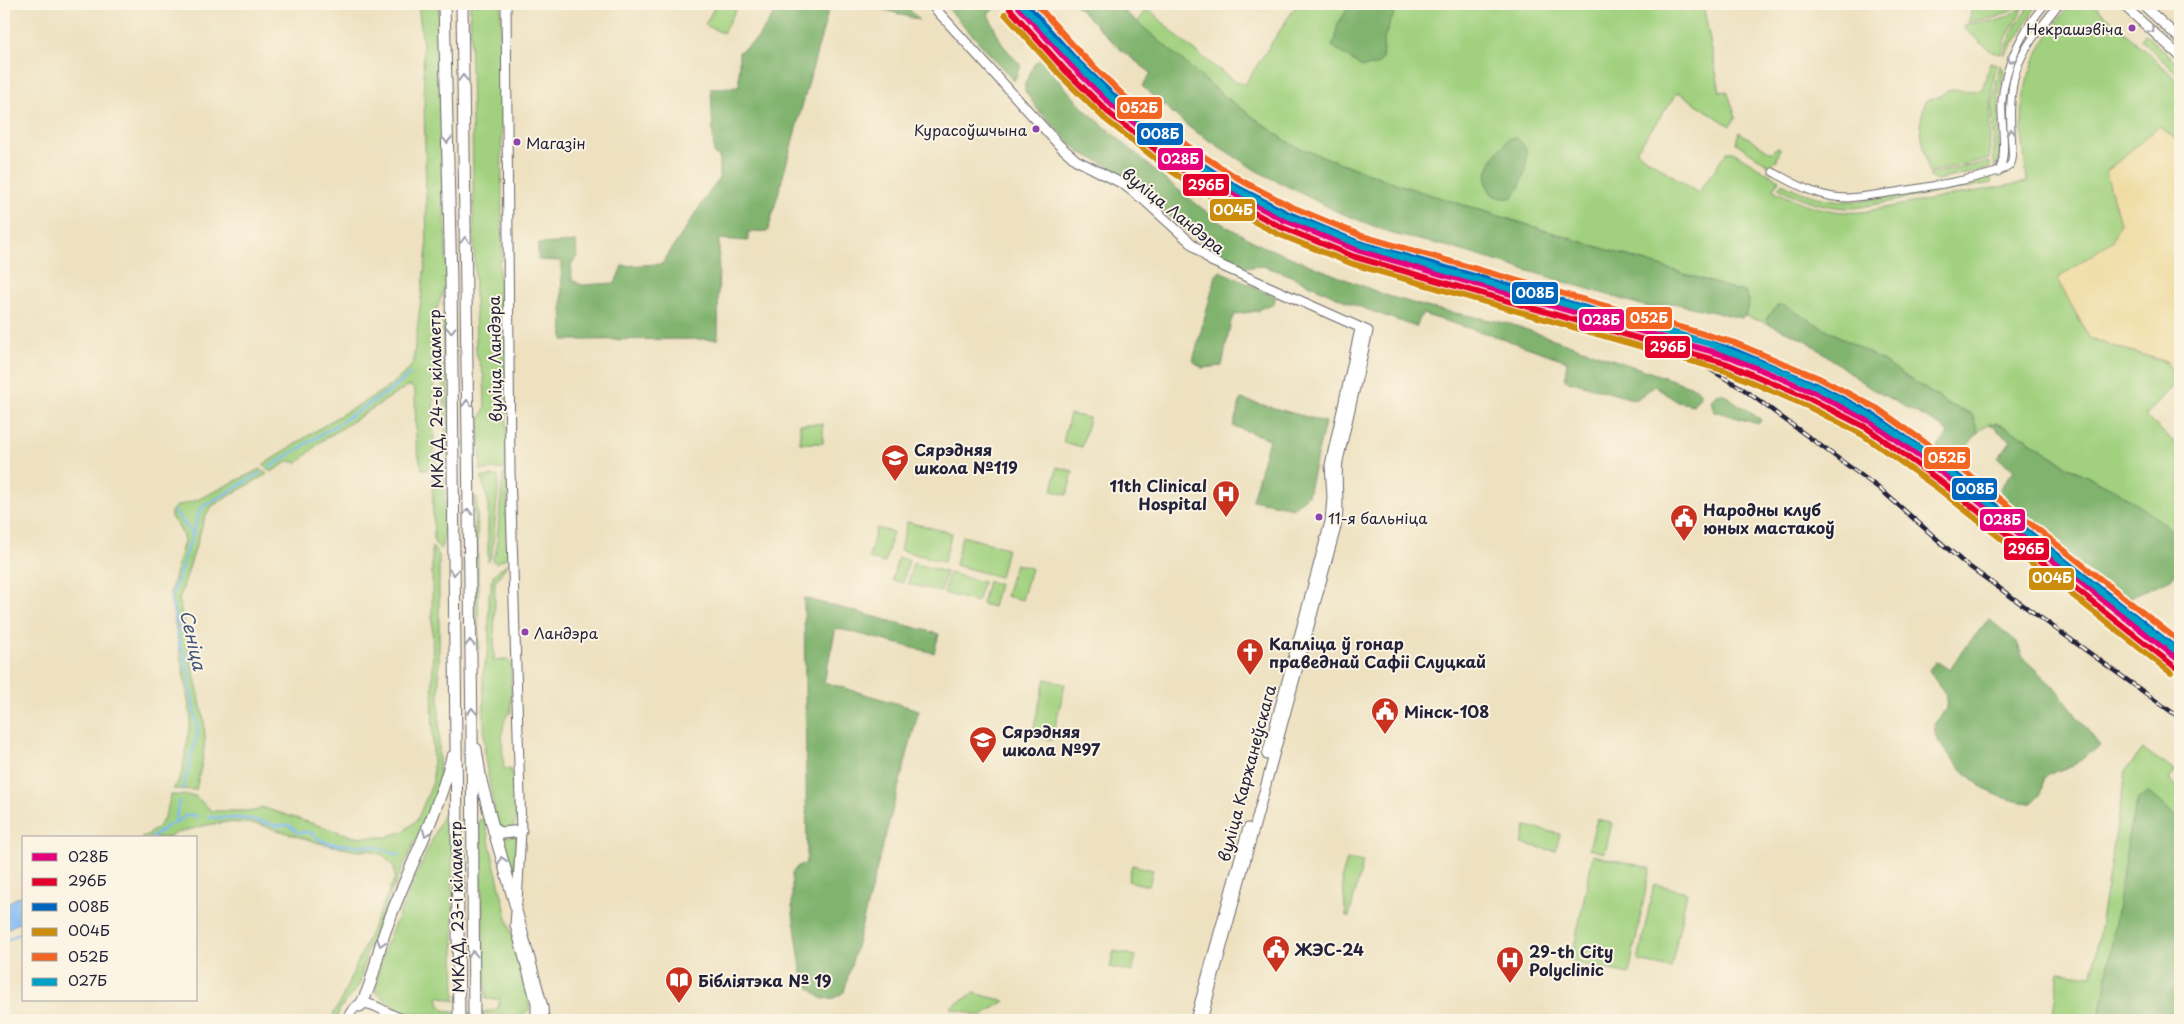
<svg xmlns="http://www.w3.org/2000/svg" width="2184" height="1024" font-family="'Playpen Sans',sans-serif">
	<rect width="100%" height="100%" fill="#fcf5e5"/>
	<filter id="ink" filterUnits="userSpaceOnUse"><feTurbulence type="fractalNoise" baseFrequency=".02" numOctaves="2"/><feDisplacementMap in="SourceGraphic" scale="10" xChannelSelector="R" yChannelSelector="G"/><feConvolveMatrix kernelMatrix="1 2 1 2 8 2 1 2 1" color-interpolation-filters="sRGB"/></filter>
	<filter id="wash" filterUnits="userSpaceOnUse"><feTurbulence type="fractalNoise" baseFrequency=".0096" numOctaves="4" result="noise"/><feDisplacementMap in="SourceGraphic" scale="20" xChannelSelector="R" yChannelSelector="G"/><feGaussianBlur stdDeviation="1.12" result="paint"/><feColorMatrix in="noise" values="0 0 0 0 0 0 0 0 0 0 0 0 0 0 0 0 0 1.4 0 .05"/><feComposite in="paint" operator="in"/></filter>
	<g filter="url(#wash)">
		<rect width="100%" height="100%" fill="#ede1c0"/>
		<g fill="#a1d17f" stroke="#627a5d">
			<path d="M418,4H439L447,282L434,316L433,327L434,456L437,461L427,470L422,469L416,444L415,391L411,386H408L320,442L298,463L289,461L271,472L263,465C287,450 310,434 334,419C362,402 392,390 413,364L427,249L423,45Z"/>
			<path d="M470,4H501L502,260L499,261L500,321L505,320L507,469L481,470L479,423L485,408L484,376L476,353Z"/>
			<path d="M716,4H731L737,8L723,33L705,25Z"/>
			<path d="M1297,4H1703L1720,92L1727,91L1736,117L1730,126L1678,92L1636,151L1698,193L1727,152H1733L1779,180L1774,189L1775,191C1803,205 1831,214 1862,212L2027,182C2025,156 2020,129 2023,104C2026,67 2048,31 2071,4H2093L2180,82V142L2159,126L2106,172L2120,223L2112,241L2057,279L2090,339L2168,363L2176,382L2145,416L2180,447V537L2124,495L2067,466L2027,439L1997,423L1988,424L1978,432L1972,414L1948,404L1924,388L1766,319L1769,324L1745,316L1749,301L1746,293L1406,187L1292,145L1224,96L1137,23L1148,8L1182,41L1235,82L1245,84Z"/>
			<path d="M1979,4H2023L1998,17L1968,22L1973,7Z"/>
			<path d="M2031,4H2038C2031,14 2010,52 2003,55L2016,25Z"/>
			<path d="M2024,7L2007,36L2001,54L1992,52L1963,27L1967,24L2000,20Z"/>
			<path d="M2145,34L2180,66V76L2141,40Z"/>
			<path d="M1990,62L1997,64C1989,96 1989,126 1990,159L1928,172L1920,125L1925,101L1941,96L1947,90L1982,91Z"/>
			<path d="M2000,65L2004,70L1999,98V159L1997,166L1994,168L1992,106Z"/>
			<path d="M1739,132L1772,153L1777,147L1780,148L1777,160L1769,165L1736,143Z"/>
			<path d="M1990,162V168L1985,170L1937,180L1931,178L1929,174Z"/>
			<path d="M1991,177L1992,183L1855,208C1827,209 1803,200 1778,188L1782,183C1808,197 1832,202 1862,201Z"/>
			<path d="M447,310L449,464L445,454L443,321Z"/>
			<path d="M1070,414L1089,418L1082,447L1063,442Z"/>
			<rect x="800" y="424" width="23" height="19"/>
			<path d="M439,463L444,470L445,528L441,550L434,542L432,479H438V472H429Z"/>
			<path d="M1057,467L1073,471L1067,495L1052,491Z"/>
			<path d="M260,469L267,474L212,506L205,517L179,600L204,720L205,739L203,757L196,790L173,789L179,780L183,769L191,718L170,593L184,541L180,529L171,517V512L175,507L199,499Z"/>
			<path d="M503,474H507L508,557L496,563L492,560L496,552Z"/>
			<path d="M497,476L499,478L492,554L488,562V501L481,477Z"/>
			<path d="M474,497H477L479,649H476Z"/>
			<path d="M907,522L952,533L944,562L900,550Z"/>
			<path d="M876,528L893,532L885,563L869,559Z"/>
			<path d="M962,536L1007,548L1000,577L955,565Z"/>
			<path d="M432,547L439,555V779L432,805L391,893L366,954L360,984L340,1009L336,1020H330L341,1000L395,877L394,867L383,855L370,850L358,851L319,843L258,824L228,822L207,825L176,833L167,838H141C164,827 165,818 171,795L195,796L212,811H256L261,807L355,837H386L404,831L417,820L433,782Z"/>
			<path d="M898,557L909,560L903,583L892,580Z"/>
			<path d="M508,563L495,582L494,660L508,659L511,662V712C498,718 503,755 504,769H510L514,780L516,821L513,827L505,829L498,825L496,819L485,759L483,675L489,645V593L491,592V581L493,580V575Z"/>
			<path d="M913,563L946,572L941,592L908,584Z"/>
			<path d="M1015,564L1031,568L1022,600L1006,596Z"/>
			<path d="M949,573L983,582L977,602L944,593Z"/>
			<path d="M988,581L999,584L993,607L982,604Z"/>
			<path d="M1045,679L1065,684L1052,740L1032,735Z"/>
			<path d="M2143,749L2175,771L2169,780L2180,788V1020H2052L2059,972L2092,976L2126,770Z"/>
			<path d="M451,797L455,1001L439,996C438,1002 440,1007 445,1010C453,1014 492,1013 498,1008L500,999H486L479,820L484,819L507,918L529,996V1010L521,1016L486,1014L426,1016L401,1011L376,993L377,978L386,944Z"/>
			<path d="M1597,819L1612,823L1605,853L1589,849Z"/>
			<path d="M1526,826L1560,834L1556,851L1522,844Z"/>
			<path d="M500,836H517L514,878L511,877Z"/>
			<path d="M1593,855L1650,868L1629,974L1571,962Z"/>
			<path d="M1347,859L1363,862L1349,917L1346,916L1342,877Z"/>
			<path d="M1132,865L1153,870L1149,886L1128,881Z"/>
			<path d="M1654,884L1687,892L1671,968L1638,961Z"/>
			<path d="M1114,951L1136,956L1132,972L1110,967Z"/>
			<path d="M974,993L1005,1001L981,1016L950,1008Z"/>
		</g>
		<g fill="#80b36e" stroke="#516a54">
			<path d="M781,4H830L768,231L748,232V241L719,239L718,339L563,340L561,261L538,260V244L576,242L577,256L571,265L572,280L582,285L615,283L622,266L662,264L719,178V156L714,155L711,88L739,87V52L756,40Z"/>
			<path d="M866,4H904L919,20Z"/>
			<path d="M944,4H995L997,6L988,14L1002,44L1021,66L1014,81Z"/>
			<path d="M1075,4H1116L1224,96L1292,145L1406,187L1746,293L1749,301L1745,316L1741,318L1673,303L1651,308L1446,246L1396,235L1336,211L1257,171L1190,128L1142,86L1151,73L1120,49Z"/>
			<path d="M1351,4H1395C1396,16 1390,20 1387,31C1383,40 1383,50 1382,60L1375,66L1362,67L1332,46L1336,39L1337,25Z"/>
			<path d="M1040,59L1083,108L1171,184L1221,223L1260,245L1385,295L1430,308L1510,324L1696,388L1700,392V396L1693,405L1678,402L1654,386L1636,400L1565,380L1567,361L1495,336L1422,314L1416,327L1352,304L1282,272L1262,266L1251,267L1242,265L1205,245L1106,165L1079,152L1038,110L1025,91V84L1034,64Z"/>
			<path d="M1509,138H1517C1521,142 1524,145 1526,150C1529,160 1521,192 1512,197C1506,200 1499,197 1493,195C1491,192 1488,188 1487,184C1483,169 1500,149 1509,138Z"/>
			<path d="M1220,271L1276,297L1272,305L1263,307L1258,311L1236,314L1231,321L1222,366L1202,368L1193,361L1216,275Z"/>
			<path d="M1783,305L1878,358L1948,404L1972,414L1978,432L1954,464L1935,451L1948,434L1943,427L1870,388L1806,340L1769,324L1766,319L1777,306Z"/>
			<path d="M1722,393L1760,419L1761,421L1758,424L1714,411L1711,401L1716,394Z"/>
			<path d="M1241,399L1325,422L1308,495L1293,508L1252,500L1269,439L1233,426Z"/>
			<path d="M1988,423C2009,422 2048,455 2067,466C2086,477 2107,484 2125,496C2144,508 2163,522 2180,537V568L2171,579L2130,597H2120L1993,497L2014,470L1998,458L2011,441Z"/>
			<path d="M804,598L939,634L934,653L836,628L824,682L919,710L844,992L834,998L822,999L809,987L802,975L792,906V873L798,866L805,864L807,857Z"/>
			<path d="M1989,619L2017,642L2023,658L2056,689L2100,746L2071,767L2056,771L2044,778L2040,795L2032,803C1996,801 1973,784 1951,757C1941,745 1935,740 1934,724C1960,696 1942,695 1929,670L1936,661L1950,670L1963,650Z"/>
			<path d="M2149,793L2180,820V1020H2100L2130,826L2138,799Z"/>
		</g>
		<path fill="#eeda9e" stroke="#887e6c" d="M2159,126L2180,142V384L2176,382L2167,362L2090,339L2057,279L2112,241L2120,223L2106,172Z"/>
		<path fill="#81b9f1" stroke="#526e96" d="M24,894V920L5,930L4,905Z"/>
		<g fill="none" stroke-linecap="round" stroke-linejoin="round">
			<g stroke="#81b9f1" stroke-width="2.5">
				<path d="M270,467L391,390L410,374"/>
				<path d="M174,511L192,533"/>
				<path d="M183,788L198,731L189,681L190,673L186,669L187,664L184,661L186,655L179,646L180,643L177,633L179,623L176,622L171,600L201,508L260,473"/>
				<path d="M209,817L251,819L278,826L289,825L297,832L312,833C321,847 354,845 368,846C378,846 389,852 399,855"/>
				<path d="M175,823L187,815L197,816"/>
				<path d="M152,838L168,825L175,823L179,801"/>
				<path d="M4,942L24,931"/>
			</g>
		</g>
	</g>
	<g filter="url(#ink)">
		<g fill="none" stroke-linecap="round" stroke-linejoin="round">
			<g stroke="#69656a" stroke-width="9">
				<g id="minor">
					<path d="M1773,172C1797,185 1819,198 1848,198C1870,196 2000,178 2010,165C2014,160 2012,152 2012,146C2010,121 2009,95 2016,71C2024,45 2043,25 2059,4"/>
					<path d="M1998,172C2009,158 2000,119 2002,100C2005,65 2022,31 2045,4"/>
				</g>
			</g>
			<g stroke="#69656a" stroke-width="11">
				<g id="tertiary">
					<path d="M506,4L510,471L521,831L517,902"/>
					<path d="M931,4L1060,146L1076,160L1123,184L1145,201L1211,261L1368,331L1338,461C1335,484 1341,503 1336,527L1202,1020"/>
					<path d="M1267,755L1330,522L1332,497L1330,465L1360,329"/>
					<path d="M1195,1020L1248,828"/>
				</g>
			</g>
			<g stroke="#69656a" stroke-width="11">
				<g id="secondary">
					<path d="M2122,4L2180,56"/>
					<path d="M2142,4L2180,39"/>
					<path d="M516,907L543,1007L544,1020"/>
					<path d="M516,912L515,925L536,1003V1020"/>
					<path d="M347,1020C359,989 379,1010 397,1017C407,1022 421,1020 433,1020"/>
				</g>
			</g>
			<g stroke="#69656a" stroke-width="13">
				<g id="trunk">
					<path d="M444,4L451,281L459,1020"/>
					<path d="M462,4L472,730L474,1020"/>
					<path d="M476,749L481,781L494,831L516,907"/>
					<path d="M494,831L503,833L521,831"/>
					<path d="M360,1006C375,981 376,953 387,926C408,869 437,816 452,757"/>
				</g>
			</g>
			<use href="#minor" stroke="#fff" stroke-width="7"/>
			<use href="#tertiary" stroke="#fff" stroke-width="9"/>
			<use href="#secondary" stroke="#fff" stroke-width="9"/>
			<use href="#trunk" stroke="#fff" stroke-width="11"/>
			<g stroke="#22223b" stroke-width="4.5">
				<g id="rail">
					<path d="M1491,284L1539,302"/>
					<path d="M1576,312L1669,349L1713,371L1743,389L1880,489L1963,562L2180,718"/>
				</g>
			</g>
			<use href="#rail" stroke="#fcf5e5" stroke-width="2.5" stroke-dasharray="8" stroke-linecap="butt"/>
			<g stroke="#fcf5e5" stroke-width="10">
				<path id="rail-1" d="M1016,4L1071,65L1114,107L1180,159L1236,195L1284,220L1357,250L1731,357L1813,392L1871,422L1945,475L2180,661"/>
			</g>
			<g stroke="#fcf5e5" stroke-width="10">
				<path id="rail-2" d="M1010,9L1065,70L1109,113L1175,165L1233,202L1281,227L1355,257L1728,364L1810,399L1867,428L1940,481L2175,667"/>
			</g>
			<g stroke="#fcf5e5" stroke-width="10">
				<path id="rail-3" d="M1026,4L1076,60L1119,101L1184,153L1240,189L1287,213L1359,243L1733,350L1816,385L1875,416L1949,469L2180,652"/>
			</g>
			<g stroke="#fcf5e5" stroke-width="10">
				<path id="rail-4" d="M1005,14L1060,75L1105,119L1171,171L1229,208L1278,234L1353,264L1726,371L1807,406L1863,435L1936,487L2171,673"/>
			</g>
			<g stroke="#fcf5e5" stroke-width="10">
				<path id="rail-5" d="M1036,4L1082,55L1124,96L1189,147L1244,182L1290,206L1362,236L1735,343L1819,378L1878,409L1954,463L2180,642"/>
			</g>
			<g stroke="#fcf5e5" stroke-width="10">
				<path id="rail-6" d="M1021,4L1074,61L1121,107L1178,152L1239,191L1285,215L1360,245L1452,273L1707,343L1773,368L1818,388L1872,417L1926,454L2180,654"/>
			</g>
			<use href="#rail-1" stroke="#e5007d" stroke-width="6"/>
			<use href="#rail-2" stroke="#e4002b" stroke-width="6"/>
			<use href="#rail-3" stroke="#0065bd" stroke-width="6"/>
			<use href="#rail-4" stroke="#cc8c0c" stroke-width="6"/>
			<use href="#rail-5" stroke="#f26522" stroke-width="6"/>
			<use href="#rail-6" stroke="#02a2c7" stroke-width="6"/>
		</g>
		<defs><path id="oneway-chevron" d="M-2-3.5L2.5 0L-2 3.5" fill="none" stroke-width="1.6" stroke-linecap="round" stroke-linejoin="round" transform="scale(1.25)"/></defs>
		<g stroke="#9c9ca7">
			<use href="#oneway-chevron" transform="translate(2151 30) rotate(42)"/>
			<use href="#oneway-chevron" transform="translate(2011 60) rotate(113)"/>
			<use href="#oneway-chevron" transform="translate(463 78) rotate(-91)"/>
			<use href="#oneway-chevron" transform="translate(2011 132) rotate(-92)"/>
			<use href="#oneway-chevron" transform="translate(447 140) rotate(89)"/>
			<use href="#oneway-chevron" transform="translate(465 240) rotate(-91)"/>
			<use href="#oneway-chevron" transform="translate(451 330) rotate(89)"/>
			<use href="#oneway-chevron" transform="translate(467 403) rotate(-91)"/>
			<use href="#oneway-chevron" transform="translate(468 512) rotate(-90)"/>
			<use href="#oneway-chevron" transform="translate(454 572) rotate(89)"/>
			<use href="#oneway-chevron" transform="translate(470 643) rotate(-91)"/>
			<use href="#oneway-chevron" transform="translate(472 711) rotate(-91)"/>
			<use href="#oneway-chevron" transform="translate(426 833) rotate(112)"/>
			<use href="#oneway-chevron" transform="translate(502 860) rotate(-107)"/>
			<use href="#oneway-chevron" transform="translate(381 943) rotate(107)"/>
			<use href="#oneway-chevron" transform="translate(473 954) rotate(-91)"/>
		</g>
	</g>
	<defs>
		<g id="school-pin" transform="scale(1.4375)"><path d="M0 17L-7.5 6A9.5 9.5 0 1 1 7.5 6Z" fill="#c8321e" stroke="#fcf5e5"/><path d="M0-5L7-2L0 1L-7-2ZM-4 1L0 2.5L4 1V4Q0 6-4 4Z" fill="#fff"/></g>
		<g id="hospital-pin" transform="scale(1.4375)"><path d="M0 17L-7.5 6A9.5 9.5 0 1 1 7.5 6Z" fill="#c8321e" stroke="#fcf5e5"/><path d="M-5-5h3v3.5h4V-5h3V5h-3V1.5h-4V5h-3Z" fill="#fff"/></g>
		<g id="civic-pin" transform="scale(1.4375)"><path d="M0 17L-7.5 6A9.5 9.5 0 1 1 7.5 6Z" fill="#c8321e" stroke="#fcf5e5"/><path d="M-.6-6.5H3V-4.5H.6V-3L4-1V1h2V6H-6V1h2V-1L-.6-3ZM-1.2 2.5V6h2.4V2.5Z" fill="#fff"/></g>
		<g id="church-pin" transform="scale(1.4375)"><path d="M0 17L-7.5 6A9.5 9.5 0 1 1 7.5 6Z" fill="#c8321e" stroke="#fcf5e5"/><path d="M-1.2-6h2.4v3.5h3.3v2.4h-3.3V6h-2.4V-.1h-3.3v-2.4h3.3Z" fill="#fff"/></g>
		<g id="library-pin" transform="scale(1.4375)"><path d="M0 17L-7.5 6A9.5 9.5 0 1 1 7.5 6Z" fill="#c8321e" stroke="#fcf5e5"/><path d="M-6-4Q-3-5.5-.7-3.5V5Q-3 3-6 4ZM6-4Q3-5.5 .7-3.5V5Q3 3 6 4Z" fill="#fff"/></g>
	</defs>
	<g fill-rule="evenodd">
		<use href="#school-pin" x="895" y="458"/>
		<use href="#hospital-pin" x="1226" y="494"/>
		<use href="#civic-pin" x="1684" y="518"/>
		<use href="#church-pin" x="1250" y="652"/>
		<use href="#civic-pin" x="1385" y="711"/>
		<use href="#school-pin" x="983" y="740"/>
		<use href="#civic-pin" x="1276" y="949"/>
		<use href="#hospital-pin" x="1510" y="960"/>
		<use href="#library-pin" x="679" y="980"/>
	</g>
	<g fill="#8e44ad" stroke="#fcf5e5" stroke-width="2">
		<circle cx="2132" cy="28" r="4.5"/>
		<circle cx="1036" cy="129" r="4.5"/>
		<circle cx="517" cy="142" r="4.5"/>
		<circle cx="1319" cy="517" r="4.5"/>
		<circle cx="525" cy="632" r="4.5"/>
	</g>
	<g text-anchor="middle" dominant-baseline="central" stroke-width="4" stroke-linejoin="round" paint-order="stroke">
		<g font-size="15" fill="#22223b" stroke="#fcf5e5" text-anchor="start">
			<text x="2123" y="28" text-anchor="end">Некрашэвіча</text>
			<text x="1027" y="129" text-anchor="end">Курасоўшчына</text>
			<text x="526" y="142">Магазін</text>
			<text x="1328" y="517">11-я бальніца</text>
			<text x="534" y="632">Ландэра</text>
		</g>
		<g font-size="16" fill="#22223b" stroke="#fcf5e5">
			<text transform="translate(1174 210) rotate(39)">вуліца Ландэра</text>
			<text transform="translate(494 359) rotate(-91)">вуліца Ландэра</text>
			<text transform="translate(435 399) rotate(-91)">МКАД, 24-ы кіламетр</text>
			<text transform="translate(1246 773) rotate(-75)">вуліца Каржанеўскага</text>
			<text transform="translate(456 907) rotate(-91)">МКАД, 23-і кіламетр</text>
		</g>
		<g font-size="16" font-weight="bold" fill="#22223b" stroke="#fcf5e5" text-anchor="start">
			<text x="914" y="449">Сярэдняя<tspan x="914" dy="18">школа №119</tspan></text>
			<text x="1207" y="485" text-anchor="end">11th Clinical<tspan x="1207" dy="18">Hospital</tspan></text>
			<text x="1703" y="509">Народны клуб<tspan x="1703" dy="18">юных мастакоў</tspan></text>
			<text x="1269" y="643">Капліца ў гонар<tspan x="1269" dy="18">праведнай Сафіі Слуцкай</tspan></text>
			<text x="1404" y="711">Мінск-108</text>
			<text x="1002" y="731">Сярэдняя<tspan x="1002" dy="18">школа №97</tspan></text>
			<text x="1295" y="949">ЖЭС-24</text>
			<text x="1529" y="951">29-th City<tspan x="1529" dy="18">Polyclinic</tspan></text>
			<text x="698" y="980">Бібліятэка № 19</text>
		</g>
		<g font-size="18" font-style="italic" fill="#43577b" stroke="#fcf5e5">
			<text transform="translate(194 640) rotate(77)">Сеніца</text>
		</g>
	</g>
	<g stroke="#fcf5e5" stroke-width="2">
		<rect x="1116" y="96" width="47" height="24" rx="5" fill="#f26522"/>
		<rect x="1136" y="122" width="48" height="24" rx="5" fill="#0065bd"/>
		<rect x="1157" y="147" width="47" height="24" rx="5" fill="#e5007d"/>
		<rect x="1182" y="173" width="48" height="24" rx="5" fill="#e4002b"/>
		<rect x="1209" y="198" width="47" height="24" rx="5" fill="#cc8c0c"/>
		<rect x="1511" y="281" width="48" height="24" rx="5" fill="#0065bd"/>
		<rect x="1625" y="306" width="48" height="24" rx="5" fill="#f26522"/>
		<rect x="1578" y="308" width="47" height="24" rx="5" fill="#e5007d"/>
		<rect x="1644" y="335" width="47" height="24" rx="5" fill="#e4002b"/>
		<rect x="1923" y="446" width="48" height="24" rx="5" fill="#f26522"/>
		<rect x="1951" y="477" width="47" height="24" rx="5" fill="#0065bd"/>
		<rect x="1979" y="508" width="47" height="24" rx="5" fill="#e5007d"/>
		<rect x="2003" y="537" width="47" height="24" rx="5" fill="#e4002b"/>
		<rect x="2028" y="567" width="47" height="24" rx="5" fill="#cc8c0c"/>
	</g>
	<g font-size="14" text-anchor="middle" font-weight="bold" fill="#fff">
		<text x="1139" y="113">052Б</text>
		<text x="1160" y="139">008Б</text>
		<text x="1180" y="164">028Б</text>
		<text x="1206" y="190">296Б</text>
		<text x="1233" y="215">004Б</text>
		<text x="1535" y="298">008Б</text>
		<text x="1649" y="323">052Б</text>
		<text x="1601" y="325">028Б</text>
		<text x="1668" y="352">296Б</text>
		<text x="1947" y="463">052Б</text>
		<text x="1975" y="494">008Б</text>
		<text x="2002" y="525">028Б</text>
		<text x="2026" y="554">296Б</text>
		<text x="2052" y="583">004Б</text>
	</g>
	<rect width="2184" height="1024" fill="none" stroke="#fcf5e5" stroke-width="20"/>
	<rect x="22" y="836" width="175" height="165" fill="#fcf5e5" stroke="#a5a1a1"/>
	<rect x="32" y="853" width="25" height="8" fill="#e5007d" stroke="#a5a1a1"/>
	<text x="68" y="862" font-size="15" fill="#22223b">028Б</text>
	<rect x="32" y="878" width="25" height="8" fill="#e4002b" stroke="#a5a1a1"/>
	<text x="68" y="886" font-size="15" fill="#22223b">296Б</text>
	<rect x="32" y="903" width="25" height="8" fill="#0065bd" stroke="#a5a1a1"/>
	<text x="68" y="912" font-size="15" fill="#22223b">008Б</text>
	<rect x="32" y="928" width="25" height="8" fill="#cc8c0c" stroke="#a5a1a1"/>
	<text x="68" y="936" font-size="15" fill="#22223b">004Б</text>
	<rect x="32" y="953" width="25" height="8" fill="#f26522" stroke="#a5a1a1"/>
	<text x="68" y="962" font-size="15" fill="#22223b">052Б</text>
	<rect x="32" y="978" width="25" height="8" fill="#02a2c7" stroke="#a5a1a1"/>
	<text x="68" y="986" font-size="15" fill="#22223b">027Б</text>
</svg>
